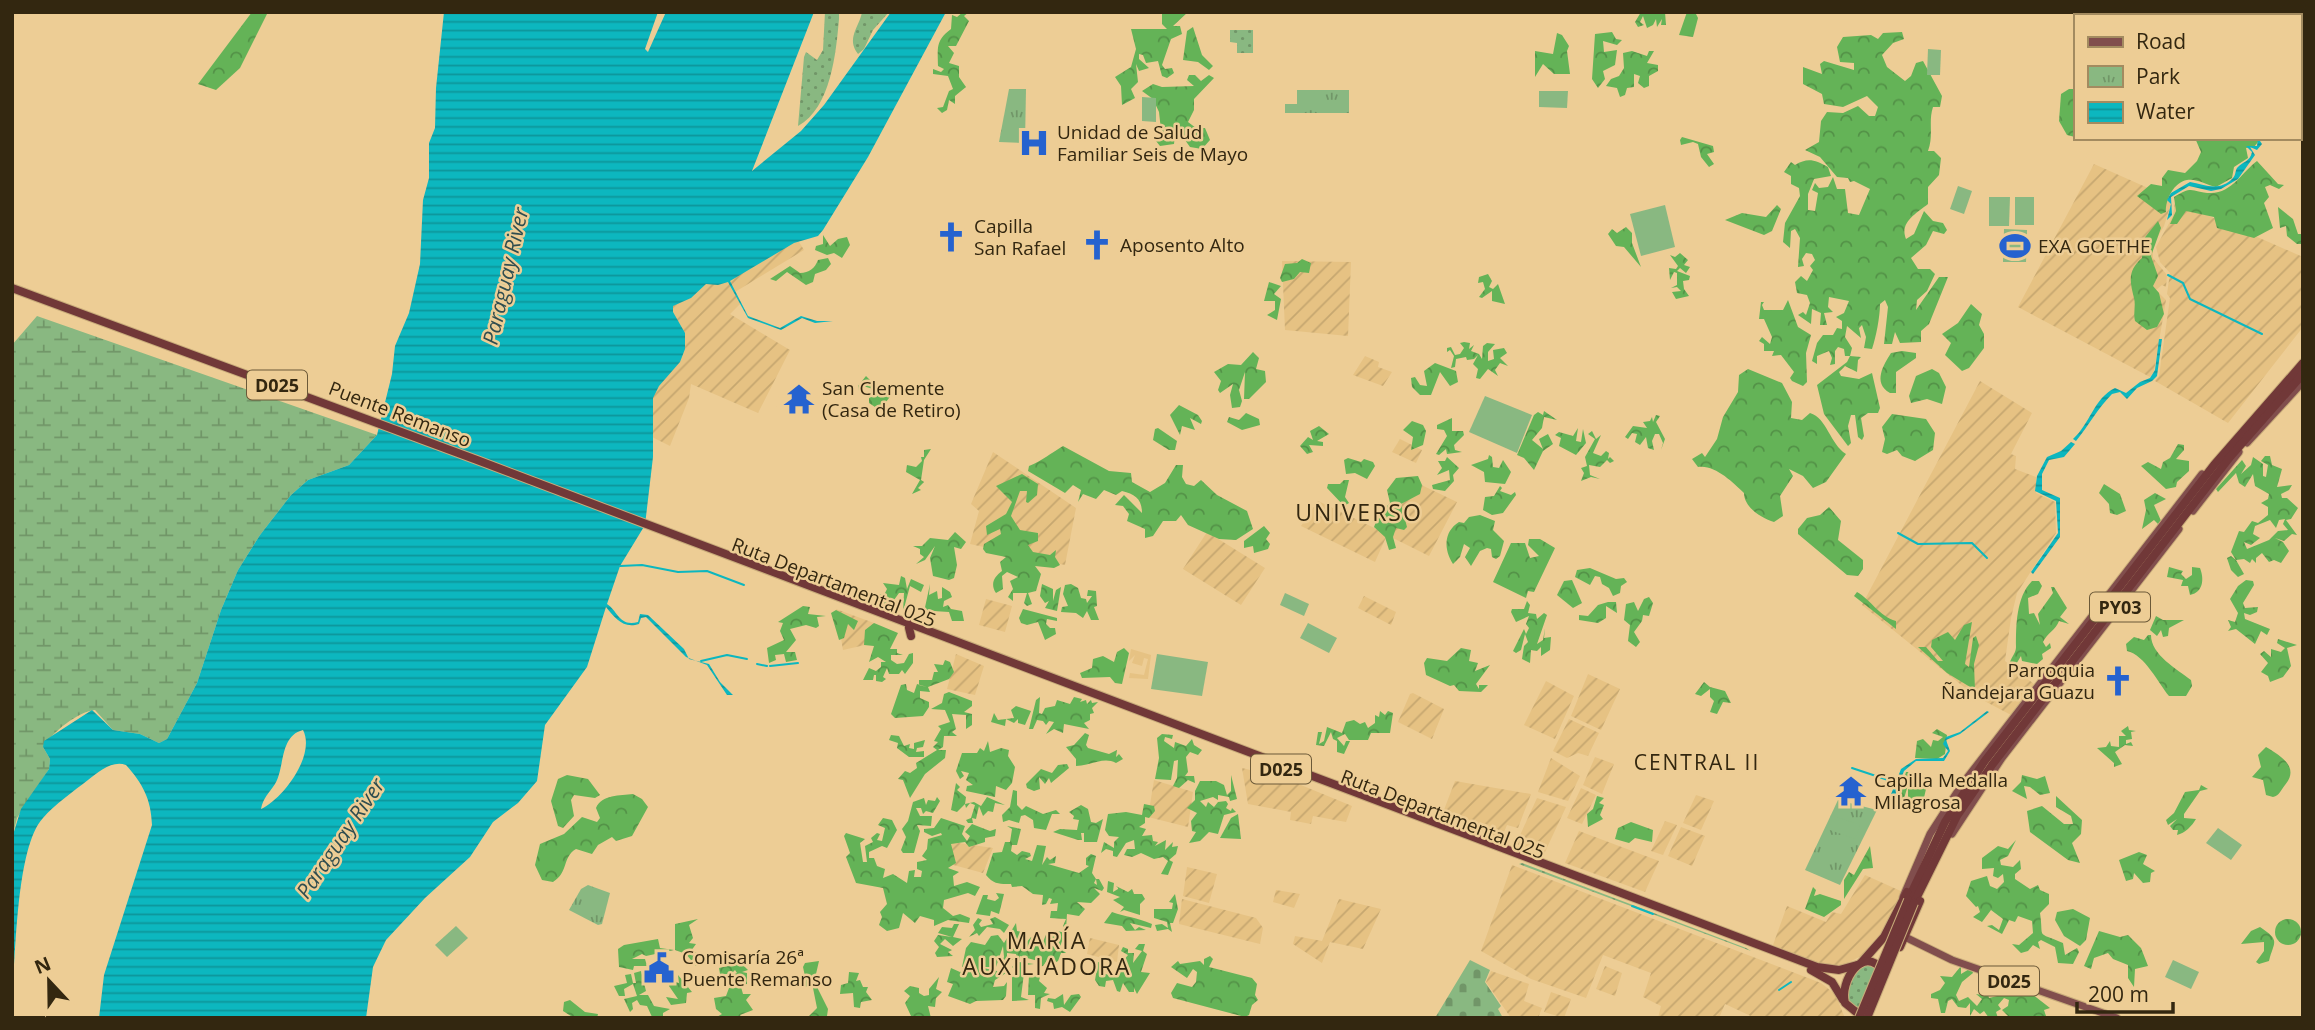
<svg xmlns="http://www.w3.org/2000/svg" width="2315" height="1030" font-family="'Open Sans',sans-serif">
	<defs>
		<pattern id="industrial-furrows" width="10" height="10" patternUnits="userSpaceOnUse" patternTransform="scale(1.75)"><rect width="10" height="10" fill="#e6c283"/><path d="M-1 1l2-2M0 10L10 0M9 11l2-2" fill="none" stroke="#c6a770"/></pattern>
		<pattern id="grass-dots" width="8" height="8" patternUnits="userSpaceOnUse" patternTransform="scale(1.75)"><rect width="8" height="8" fill="#89b881"/><path d="M2 2h.1M6 6h.1" fill="none" stroke="#719668" stroke-width="1.8" stroke-linecap="round"/></pattern>
		<pattern id="forest-crowns" width="20" height="18" patternUnits="userSpaceOnUse" patternTransform="scale(1.75)"><rect width="20" height="18" fill="#64b357"/><path d="M2 6a3 3 0 1 1 6 0M12 15a3 3 0 1 1 6 0" fill="none" stroke="#539247"/></pattern>
		<pattern id="wetland-marsh" width="20" height="14" patternUnits="userSpaceOnUse" patternTransform="scale(1.75)"><rect width="20" height="14" fill="#89b881"/><path d="M1 5h8M5 5V1M11 12h8M15 12V8" fill="none" stroke="#719668"/></pattern>
		<pattern id="cemetery-stones" width="16" height="16" patternUnits="userSpaceOnUse" patternTransform="scale(1.75)"><rect width="16" height="16" fill="#89b881"/><path d="M2 7V4a2 2 0 0 1 4 0v3zM10 15v-3a2 2 0 0 1 4 0v3z" fill="#719668"/></pattern>
		<pattern id="park-tufts" width="24" height="20" patternUnits="userSpaceOnUse" patternTransform="scale(1.75)"><rect width="24" height="20" fill="#89b881"/><path d="M3 7l-1-3M5 7V3M7 7l1-3M15 17l-1-3M17 17v-4M19 17l1-3" fill="none" stroke="#719668"/></pattern>
		<pattern id="water-rules" width="6" height="5" patternUnits="userSpaceOnUse" patternTransform="scale(1.75)"><rect width="6" height="5" fill="#0cb7bf"/><path d="M0 2.5h6" fill="none" stroke="#0d959a"/></pattern>
	</defs>
	<rect width="100%" height="100%" fill="#edcd95"/>
	<path fill="#e6c283" d="M1131,649L1151,655L1148,679L1129,678L1130,673L1144,675L1148,659L1144,658L1142,666L1132,663L1135,655L1129,661Z"/>
	<g fill="url(#industrial-furrows)">
		<path d="M2094,164L2166,196L2171,204L2164,226L2153,245V258L2167,275L2166,287L2162,285L2156,290L2166,300L2154,371L2150,377L2018,307Z"/>
		<path d="M2175,201L2303,257V327L2228,423L2155,381L2159,376L2170,298L2167,294L2170,273L2160,262L2156,247L2173,216Z"/>
		<path d="M796,237L804,250L735,292L741,303L730,314L790,350L758,413L691,384L689,398L670,446L638,430L660,305Z"/>
		<path d="M1282,261L1351,262L1348,336L1285,330Z"/>
		<path d="M1365,356L1379,362L1378,367L1392,372L1383,386L1353,375Z"/>
		<path d="M1980,381L2032,413L2011,454L2016,456L2015,469L2036,477V493L2055,502L2056,533L2017,593L2011,618L2005,661L2034,684L2011,715L1975,696L1862,605Z"/>
		<path d="M1400,439L1422,450L1416,463L1392,452Z"/>
		<path d="M993,452L1076,508L1065,565L970,544L979,511L971,504Z"/>
		<path d="M1411,480L1457,502L1429,556L1387,535L1375,562L1301,526L1318,501L1387,534Z"/>
		<path d="M1207,532L1265,568L1241,605L1183,569Z"/>
		<path d="M1364,596L1396,612L1391,625L1358,608Z"/>
		<path d="M986,599L1012,606L1005,632L979,625Z"/>
		<path d="M836,609L874,623L865,645L843,650Z"/>
		<path d="M956,654L984,666L975,695L947,689Z"/>
		<path d="M1588,674L1620,689L1601,730L1571,716Z"/>
		<path d="M1546,681L1574,696L1555,739L1524,725Z"/>
		<path d="M1413,693L1444,709L1432,739L1398,722L1410,694Z"/>
		<path d="M1569,719L1599,733L1588,756L1578,753L1567,758L1553,751Z"/>
		<path d="M1595,757L1614,764L1602,794L1583,785Z"/>
		<path d="M1551,758L1580,776L1568,801L1538,792Z"/>
		<path d="M1242,768L1284,778L1352,806L1346,822L1313,816L1311,824L1290,820L1291,812L1248,804Z"/>
		<path d="M1154,780L1193,792L1188,827L1148,817Z"/>
		<path d="M1455,781L1531,794L1518,828L1507,825L1501,839L1442,815Z"/>
		<path d="M1581,788L1596,795L1582,824L1567,818Z"/>
		<path d="M1696,795L1714,801L1701,830L1683,823Z"/>
		<path d="M1537,798L1566,807L1544,854L1516,844Z"/>
		<path d="M1665,821L1677,825L1663,855L1651,851Z"/>
		<path d="M1681,827L1705,836L1692,866L1668,856Z"/>
		<path d="M1579,831L1659,861L1645,892L1565,863Z"/>
		<path d="M952,842L993,848L983,873L946,863Z"/>
		<path d="M1512,865L1821,983L1835,994L1845,1018H1755L1725,1004L1719,1018H1658L1661,1006L1643,997L1651,973L1603,955L1586,998L1531,979L1481,951Z"/>
		<path d="M1187,867L1217,874L1209,903L1183,896Z"/>
		<path d="M1865,875L1903,892L1883,933L1863,955L1838,968L1820,965L1773,945L1787,906L1826,922L1832,912L1841,914Z"/>
		<path d="M1276,890L1300,894L1294,908L1273,902Z"/>
		<path d="M1182,899L1256,918L1263,928L1260,944L1179,924Z"/>
		<path d="M1339,899L1381,909L1363,949L1330,942L1322,963L1293,944L1295,936L1322,941Z"/>
		<path d="M1090,938L1119,945L1117,962L1087,954Z"/>
		<path d="M1605,966L1622,973L1615,996L1596,989Z"/>
		<path d="M1491,971L1529,984L1524,1001L1542,1008L1538,1018H1511L1486,982Z"/>
		<path d="M1551,992L1571,999L1564,1018L1544,1012Z"/>
	</g>
	<g fill="url(#grass-dots)">
		<path d="M825,12H839V19C836,53 831,108 798,126L804,57L806,52L817,60L823,50Z"/>
		<path d="M862,12H889L873,30L864,49L858,54C846,38 859,28 862,12Z"/>
		<path d="M1230,30H1253V53H1237V43L1230,42Z"/>
		<path d="M1522,863L1746,948L1751,951L1519,864Z"/>
		<path d="M1865,964L1874,965L1883,976L1857,1011L1846,1001L1851,976Z"/>
	</g>
	<g fill="url(#forest-crowns)" fill-rule="evenodd">
		<path d="M252,12H268L240,68L216,90L198,84Z"/>
		<path d="M963,12H969L964,16L969,21L956,46H948L954,53L949,63L959,66V77L966,87L955,96V104L949,100L947,110L942,113L937,108L943,107L949,91L953,89L948,76L933,74V69L941,72L944,69L938,66C938,48 935,41 951,29L952,15L957,17Z"/>
		<path d="M1162,12H1188L1173,26H1180L1182,34L1171,39L1162,65L1165,69L1172,68L1174,73L1167,78L1162,76L1158,61L1146,63L1143,55L1139,54V59L1149,68L1139,71L1136,64L1138,82L1131,89L1135,98L1122,105L1121,86L1115,77L1131,67L1136,49L1131,29H1167L1162,24Z"/>
		<path d="M1641,12H1665L1666,25H1661L1662,19L1657,27L1656,19L1653,25L1647,28L1643,16L1640,22L1644,25L1638,27L1635,22Z"/>
		<path d="M1687,12H1695L1698,18L1693,37L1679,35Z"/>
		<path d="M1193,27L1202,55L1213,66L1209,70L1198,62L1183,60L1187,31Z"/>
		<path d="M1612,32L1616,39L1622,40L1617,45L1603,41L1604,52L1617,50L1615,65L1603,71L1605,79L1598,88L1592,79L1595,34Z"/>
		<path d="M1902,32L1904,39L1893,43L1882,55L1887,67L1905,81L1911,76L1916,63L1923,61L1942,96L1940,107H1933C1928,122 1934,135 1928,151H1934L1941,158L1939,175L1928,187V204C1917,213 1899,222 1906,239L1914,234L1924,211L1933,221L1943,223L1947,230L1944,234L1933,231L1926,245L1911,258L1918,269H1930L1935,274L1927,291L1917,300L1916,310L1939,277H1948L1929,324L1921,331V342L1900,343L1895,332L1892,344H1884L1888,307L1885,300L1880,304C1880,317 1876,337 1872,349L1864,348L1866,337L1862,325L1859,328L1861,338L1847,326L1845,337L1852,348L1850,356L1861,357L1858,360L1857,372L1845,366L1839,372L1841,376L1859,379L1872,373L1880,408L1878,413H1868L1861,418L1864,436L1862,440L1858,437L1855,415H1851L1848,426L1851,443L1848,446L1824,414L1817,385L1847,362L1850,356H1845L1844,349L1838,347L1835,351V364L1830,365L1832,358L1829,351L1817,356V364L1812,361L1817,343L1823,335H1833L1837,328L1842,329V321L1836,317L1844,313L1849,301L1829,297L1828,307L1833,312L1824,313L1827,325H1820L1821,313L1812,309L1811,324L1798,315L1803,312L1806,315L1810,303L1807,295L1797,293L1795,282L1801,276L1807,281L1813,270L1810,266L1815,260L1812,254L1806,253L1802,259L1804,266L1798,267L1800,238L1795,229L1791,231L1790,248L1783,242L1785,223L1800,196L1799,188L1791,184V176L1784,172L1791,162L1795,165C1808,157 1815,160 1828,167L1831,176L1814,179L1808,194V210L1815,211L1818,193L1812,190L1815,183L1819,188L1828,187L1833,177L1837,189H1845L1848,213L1859,215L1870,189L1854,181L1850,182L1848,178L1837,177L1820,157L1805,150L1819,142L1821,121L1827,112L1843,113L1858,106L1869,116H1875L1878,107L1867,96L1843,107L1824,104L1822,94L1803,84V67L1822,74L1820,64L1824,61L1854,70V63L1840,62L1837,47L1843,37L1871,35L1878,39L1883,33Z"/>
		<path d="M1557,33L1562,35L1569,46L1567,51L1570,74H1554L1543,64L1535,77V51L1553,54Z"/>
		<path d="M1632,51L1647,56L1649,51H1654L1647,63L1658,65V71L1649,76V86L1644,88L1638,83L1640,76L1634,74V87L1627,88L1625,95L1620,97L1617,88L1606,86L1611,79L1619,76L1624,68L1623,53Z"/>
		<path d="M1189,75H1195L1201,81L1209,75L1214,78L1194,99V110L1188,122L1196,128H1205L1210,140L1202,149L1190,147L1180,133L1175,135L1174,144L1160,146L1156,141L1161,130L1159,112L1153,99L1142,91L1153,84L1162,87L1194,86L1187,80Z"/>
		<path d="M2069,89H2075V137L2067,135L2059,121L2061,94Z"/>
		<path d="M1682,137L1713,146L1714,152L1707,154L1714,164L1709,167L1701,157L1698,144L1693,142L1681,145L1680,140Z"/>
		<path d="M2195,138H2258V142L2254,147L2246,148L2248,158L2234,167L2232,178L2216,187C2207,185 2196,178 2187,180C2174,182 2165,200 2166,212L2161,214L2137,196L2151,184L2162,186V178L2168,170L2185,173L2197,161L2201,152Z"/>
		<path d="M2257,161L2278,184L2284,185L2279,189L2270,185L2265,187L2269,197L2264,203L2273,228L2254,238L2217,228L2214,217L2186,211L2177,224H2170L2176,211L2174,197C2194,184 2192,193 2211,193C2232,193 2243,171 2257,161Z"/>
		<path d="M1777,205L1781,209L1772,231L1764,235L1725,220L1742,213L1766,217Z"/>
		<path d="M2278,207L2293,219L2298,234H2303V244H2297L2287,236L2286,226L2280,228Z"/>
		<path d="M2158,221L2161,228L2151,256L2158,276L2153,286L2159,293L2164,314L2157,327L2147,330L2135,321C2133,313 2136,306 2134,298C2130,282 2127,271 2142,258V241Z"/>
		<path d="M1626,227L1632,233V243L1641,267L1624,247L1616,246L1608,234L1612,229L1617,233Z"/>
		<path d="M823,235L830,246L838,239L847,237L850,245L842,258L834,253L827,255L815,250L816,246L823,244Z"/>
		<path d="M1680,253L1688,260L1684,265L1690,267L1686,273L1680,268L1677,271L1690,276L1689,280L1683,281L1684,289L1689,296L1676,299L1672,292L1681,291L1677,287L1671,288L1677,285V273L1674,272L1670,280L1669,268L1676,269L1678,266L1670,255L1675,257Z"/>
		<path d="M828,258L831,264L826,270L815,274L813,282L806,285L787,272L776,281L770,279L790,266L800,273C809,273 815,268 818,260Z"/>
		<path d="M1302,259L1311,263L1309,273L1300,272L1294,279L1282,282L1280,278L1285,264L1297,263Z"/>
		<path d="M1488,274L1492,281L1489,287L1493,289L1498,284L1505,304L1492,301V291L1482,298L1479,297L1485,289L1483,282L1478,283L1479,277Z"/>
		<path d="M1269,282L1281,286L1274,294L1281,299L1277,320L1267,315L1275,310V301H1264Z"/>
		<path d="M1788,300L1798,327L1811,335L1806,353L1807,382L1803,386L1792,381L1790,378L1794,372L1781,355L1772,356L1774,351H1764V344L1759,341L1762,337L1770,344L1772,337L1764,319H1759L1761,302H1764L1762,305L1764,310H1783Z"/>
		<path d="M1971,304L1982,314L1979,325L1984,334V348L1969,368L1962,371L1945,355L1951,343L1942,334L1958,323Z"/>
		<path d="M1464,342L1470,343L1469,349L1474,345L1471,351L1479,354L1482,359L1483,346L1487,343L1495,344L1488,352V361L1494,359L1493,350L1504,348L1507,353L1500,358L1508,366L1500,363L1495,370L1498,376L1488,369L1480,379L1476,378L1478,369L1473,364L1478,355L1474,359L1467,360L1466,357L1456,359L1455,367L1451,368L1454,356L1450,350L1447,352V348L1451,347L1455,355L1460,354L1464,348L1460,343Z"/>
		<path d="M1902,351L1916,353V358L1896,372V393H1890C1872,383 1884,364 1891,353Z"/>
		<path d="M1253,352L1259,358L1256,369L1265,371L1266,382L1249,399H1244L1245,372L1239,390L1242,401L1240,407L1232,408L1230,395L1233,384L1220,393L1218,390L1221,381L1214,372L1228,364L1241,365Z"/>
		<path d="M1435,363L1456,371L1458,382L1450,386L1440,372L1431,395H1420L1412,387L1411,378L1415,377L1420,385L1427,386L1424,371Z"/>
		<path d="M1748,369L1782,383L1792,402L1791,418L1802,420L1810,413C1827,418 1830,444 1846,454L1826,482L1813,488L1803,476L1789,469L1793,476L1780,496L1783,516L1774,522C1761,518 1744,507 1744,493C1733,482 1714,464 1698,467L1692,459L1702,453L1705,457L1717,439L1723,417L1738,392L1739,375Z"/>
		<path d="M1932,369L1939,373L1946,387L1942,404L1927,399L1911,403L1909,396L1916,376Z"/>
		<path d="M866,376L871,381L868,384L870,386L882,384L889,387L892,394L886,402L887,409H878L869,403V398L876,395L873,389L863,386L864,391H859L858,386Z"/>
		<path d="M1179,405L1198,415L1202,421L1201,424L1190,418L1195,430L1182,426L1180,435L1170,415Z"/>
		<path d="M1544,411L1557,420L1544,417L1542,428L1532,440L1543,449L1539,439L1548,434L1553,444L1543,451L1534,470L1524,458L1517,455L1534,415L1538,412L1543,415Z"/>
		<path d="M1246,413L1259,419L1260,425L1242,430L1227,422L1229,417L1239,420Z"/>
		<path d="M1892,414L1926,419L1935,433L1933,450L1915,461L1902,456L1897,450L1887,454L1882,452L1885,439L1882,427Z"/>
		<path d="M1656,415L1660,416L1656,422L1665,439L1661,450L1663,443L1659,434H1655L1652,441L1654,450L1648,448L1646,437L1640,445L1635,442L1637,434L1632,433L1628,439L1625,437L1633,426L1647,428L1643,422L1650,421L1652,417L1653,422Z"/>
		<path d="M1452,418V431H1463L1464,435L1454,445L1455,450L1462,452L1447,454L1446,449L1439,455L1436,454L1447,436L1444,430L1437,429V425Z"/>
		<path d="M1412,421L1423,425L1426,431L1423,445L1411,450L1413,437L1403,430Z"/>
		<path d="M1319,426L1329,434L1317,441L1323,442V446L1309,445L1313,452L1307,454L1300,446L1308,437L1313,440L1310,431Z"/>
		<path d="M1158,428L1177,441L1175,450H1169L1153,440L1155,429Z"/>
		<path d="M1578,428L1576,441L1581,442L1583,429L1586,443L1576,455L1559,446L1561,438L1555,435L1559,432L1573,436Z"/>
		<path d="M1592,431L1596,439L1601,435L1593,453L1601,456L1606,451L1609,453L1608,459L1610,457L1614,461L1610,463L1607,460L1600,467L1589,465L1590,475L1600,479L1591,477L1581,481L1584,473L1581,468L1587,466L1585,457L1595,439L1588,434Z"/>
		<path d="M2178,444L2184,445V450L2176,459L2189,461V471L2177,482L2176,487L2166,489L2141,466L2148,462L2161,469L2163,462L2170,458Z"/>
		<path d="M1063,446L1109,471L1131,473L1132,482L1150,492L1165,483L1176,465H1183L1182,477L1186,484L1194,486L1201,480L1217,495L1247,511L1253,529L1236,540L1219,539L1188,525L1181,515L1176,521H1163L1153,536L1145,538V529L1127,521L1129,514L1123,506L1115,505L1124,495L1142,513C1142,499 1135,494 1122,491L1116,495L1104,490L1096,499L1083,494L1078,502L1081,490L1073,485L1065,493L1028,471L1029,466C1042,461 1051,453 1063,446Z"/>
		<path d="M931,449L924,460L921,480L924,482L918,488L921,490L912,494L920,480L906,472L907,465L916,467L922,461L921,457H924V450Z"/>
		<path d="M1489,455L1492,457L1493,467L1499,468L1503,460L1511,472L1505,484L1485,482L1484,472L1471,465L1488,459Z"/>
		<path d="M2265,456H2270L2272,465L2282,469L2277,487L2292,485L2289,490L2281,494L2282,498H2287L2298,508L2291,519L2286,520L2297,535L2292,534L2284,541L2275,538L2283,542L2289,551L2281,563L2274,560L2269,562L2262,553L2256,558V563L2252,559L2250,563L2244,559L2236,560L2244,574L2238,577L2231,570L2227,558L2231,556L2236,560L2231,552L2239,531L2244,532L2252,521L2258,523L2268,515V507L2261,503L2268,499L2269,494L2255,486L2253,474L2245,487L2239,483L2236,473L2218,492L2216,489L2242,460L2246,466L2241,474L2251,465L2253,457L2263,464V476L2266,477L2268,465L2261,461ZM2285,519L2283,524L2288,530L2278,531L2269,540L2247,549L2244,542L2251,545L2260,538L2253,534L2255,526L2270,520L2276,528L2279,520Z"/>
		<path d="M1447,457L1459,468L1453,475L1454,481L1445,491L1433,489L1432,485L1450,480L1449,470L1437,475L1442,468L1438,461H1445Z"/>
		<path d="M1348,458L1361,462L1364,459L1373,462L1375,466L1367,479L1355,473L1346,474L1344,460Z"/>
		<path d="M1022,474L1038,484L1037,495L1028,503L1026,502L1027,491H1020L1011,516L1020,530L1038,533V541L1028,545L1033,552L1050,555L1056,550L1055,557L1060,565L1054,568L1035,566L1041,574L1036,591L1028,593L1032,604L1027,606L1024,603L1027,593H1013V601L1008,597L1013,589L1010,581L1018,577L1007,572L1002,576L1003,589L996,593C990,584 994,577 1002,571L1000,562L1006,557L986,553L983,549L984,544L1001,534L1000,529L987,535L986,526L1006,514L1012,502L996,486Z"/>
		<path d="M1418,476L1422,485L1420,494L1401,504L1407,527L1404,530L1396,528L1393,537L1396,548L1389,550L1385,537L1374,527L1379,514L1390,503L1387,490L1396,478Z"/>
		<path d="M1344,480H1349L1345,497L1349,503L1344,506L1327,488L1328,484H1340Z"/>
		<path d="M2104,484L2120,494L2126,511L2117,515L2110,513L2109,504L2099,493Z"/>
		<path d="M1500,486L1502,488L1500,491L1511,495L1515,492L1516,495L1503,513L1492,515L1483,510L1485,497L1494,496Z"/>
		<path d="M2155,493L2166,499L2154,505L2162,523L2156,528L2158,524L2154,520L2142,529L2146,510L2144,500Z"/>
		<path d="M1829,507L1841,521L1838,540L1863,560V569L1858,576L1847,575L1798,534V529L1807,518L1820,515Z"/>
		<path d="M1480,515L1495,521L1493,530L1504,541L1500,556L1496,559L1492,557L1491,549L1487,548L1480,551L1471,566L1465,557L1470,548L1464,544L1460,557L1453,564C1444,550 1443,532 1459,522L1464,523L1469,517Z"/>
		<path d="M1264,526L1270,533L1266,539L1270,544L1268,549L1254,553L1253,546L1244,548V541Z"/>
		<path d="M955,532L966,542L961,549L954,547L957,565L954,578L949,580L933,576L930,558L935,546L925,560L916,564L924,557L920,554V549L913,546H922L930,538L948,540Z"/>
		<path d="M1529,539H1540L1555,548L1534,592L1528,591L1526,598L1493,582L1511,543H1525L1530,558L1539,556L1528,545Z"/>
		<path d="M2169,567L2183,571L2181,574L2186,579L2192,575V567L2200,568C2204,578 2204,592 2190,595L2188,586H2181L2183,580L2167,577Z"/>
		<path d="M1590,568L1616,579L1624,578L1627,582L1621,586L1620,593L1613,596L1609,588L1602,584L1600,577L1595,576L1590,585L1575,577L1577,570Z"/>
		<path d="M901,576L905,578L907,589L911,579L924,585L921,592L910,586L903,612L904,593H899L894,600L901,604L897,609L875,600L877,594L884,595L887,589L883,583L899,585Z"/>
		<path d="M1572,580L1582,603L1573,608L1557,595L1564,581Z"/>
		<path d="M2246,580L2253,581L2254,585L2243,603L2245,608L2258,607L2257,612L2250,615L2244,613L2245,619L2270,629L2267,635L2261,631L2255,644L2236,629L2228,631L2231,627L2228,620L2235,622L2238,613L2230,599L2238,586Z"/>
		<path d="M2032,581H2039L2042,586L2038,594L2028,598L2029,614L2034,613L2040,625L2038,614L2053,593L2051,587H2054L2067,608L2060,617L2069,624L2059,621C2056,630 2047,633 2043,642L2046,647L2050,643L2051,648L2042,654L2043,659L2037,664L2022,661L2021,656L2015,666L2010,662C2012,656 2016,653 2016,647C2016,626 2016,597 2032,581Z"/>
		<path d="M930,584L929,595L937,591L938,599L942,598V587L950,592L952,597L944,601L943,607L948,605L951,609L962,611L964,621H952L949,612L933,611V618L924,612Z"/>
		<path d="M1042,584L1053,589V601L1056,590L1061,587L1057,611L1045,608L1049,601L1045,603L1040,596Z"/>
		<path d="M1071,584L1078,588L1081,598L1086,599L1087,603L1092,596H1087L1088,590L1096,591L1097,606L1094,607L1099,620H1091L1087,611L1083,618L1076,613L1061,612L1062,607L1068,606L1063,594L1065,585Z"/>
		<path d="M1857,592C1871,600 1879,616 1896,621V629L1854,596Z"/>
		<path d="M1649,597L1653,603L1649,616L1643,615L1642,621L1634,632L1640,642L1636,647L1628,641L1630,625L1624,620L1626,604L1634,602L1638,611L1644,599Z"/>
		<path d="M1527,601L1530,605L1528,613L1536,614L1537,619L1544,613L1547,615L1537,644L1543,640L1545,628L1544,638L1551,637L1550,650L1541,656V647L1537,651L1531,650L1530,663L1522,659L1524,646L1528,642L1525,634L1521,650L1516,653L1513,651L1524,629L1526,634L1529,628L1526,624L1529,616L1516,622L1511,612L1512,609H1524Z"/>
		<path d="M1608,602H1616L1617,613L1606,606V618L1598,623L1579,620V615L1588,616L1598,605Z"/>
		<path d="M803,606L810,607L808,614L826,616L817,617L819,626L816,628L806,625L790,629L796,640L786,652H795L797,660L786,662L784,654L775,655L776,660L769,663L767,648L784,640L780,631L783,623L778,622Z"/>
		<path d="M1023,609L1057,618V621L1047,619L1046,624L1050,628H1055L1056,634L1045,640L1038,622L1027,625L1021,623L1019,618Z"/>
		<path d="M836,610L858,621L854,630L848,624L844,638L839,640L831,613Z"/>
		<path d="M2156,616L2163,620H2184L2169,628L2168,636L2163,637L2161,630L2157,636L2150,630Z"/>
		<path d="M1972,622L1965,664L1969,667L1973,638L1976,636L1979,645L1974,664L1975,690L1947,673L1918,647H1926L1938,661H1943L1931,647L1932,640L1948,632L1955,640L1964,625Z"/>
		<path d="M874,623L898,633L890,649H897V653L903,655H891V660L897,664L904,663L909,654L913,653V663L905,674L902,670L899,674H889L887,668L883,677L886,679L882,682L876,681V675H874L873,680H863L869,668L876,671L881,667V662H886L878,657L869,662L874,646L864,645L865,630Z"/>
		<path d="M2148,635H2151C2151,655 2177,669 2191,680L2192,686L2186,696H2169C2158,683 2145,655 2127,651L2126,644L2134,637L2144,640Z"/>
		<path d="M2278,639L2297,645L2287,648L2291,666L2283,677L2270,682L2268,676L2261,672L2268,663L2260,654L2264,651L2271,657V649L2281,652L2285,648L2277,643Z"/>
		<path d="M1124,648L1129,653L1122,684L1115,683L1110,677L1082,678L1080,673L1092,668L1093,659L1103,656L1114,662L1117,652Z"/>
		<path d="M1461,648L1471,650L1469,661L1478,663L1475,671L1490,665L1476,684L1479,689V685H1488L1481,692L1459,691L1454,685L1450,686L1426,675L1424,663L1427,658L1447,661Z"/>
		<path d="M945,660L950,662L954,672L949,679L928,687L930,692L920,691V698L929,702V707L923,716L895,718L891,714L901,685L906,684L907,690L914,693L917,684L927,687L919,685V680H932L934,672H938L934,664L943,665Z"/>
		<path d="M1704,682L1710,687L1725,691L1731,703L1723,702L1717,714L1710,712L1714,701L1710,697V689L1701,696L1695,694Z"/>
		<path d="M949,692L972,701V706L964,712L972,714V725L966,729V715L952,714L956,729L952,732L957,736H944L943,747L938,750H946L945,758L925,774L910,798L903,780L898,779L905,771L910,773L917,768L916,763L937,750L933,747L938,742L934,741L941,729L938,726L950,722L945,710L931,709L942,703L944,694Z"/>
		<path d="M1040,697L1039,713L1042,714L1045,708L1055,706L1057,700L1070,704L1074,697L1082,699L1080,702L1086,700L1087,704L1091,700L1092,703L1098,702L1092,708L1094,713L1090,714V720L1084,723L1089,729L1064,724L1063,733L1054,729L1046,734L1054,722L1049,721L1046,725L1043,721L1037,720L1033,729H1029L1036,700Z"/>
		<path d="M1016,706L1031,711L1025,725L1018,723V719L1014,723L1006,719L1005,726L991,722L994,713L998,720L1014,718L1011,710Z"/>
		<path d="M1388,711L1393,713L1390,733H1371L1368,740H1349L1345,734L1337,738L1344,746L1346,741H1350L1344,754L1337,752V741L1333,739L1331,732L1324,746L1316,745L1318,732H1322L1319,744L1324,741L1327,727L1342,733L1346,722L1354,720L1360,724L1365,722L1368,728L1375,723V715L1379,717L1380,711L1385,715Z"/>
		<path d="M2128,726L2129,730L2136,731L2131,732L2132,739L2126,740V744L2131,742L2133,746L2125,745L2115,752L2122,764L2114,767V763L2097,748L2106,747L2110,741L2111,746L2119,747V736H2126L2121,731Z"/>
		<path d="M1937,729L1947,735L1945,754L1937,759L1915,758L1917,741L1923,739L1931,747L1933,740L1938,741L1943,737L1932,733Z"/>
		<path d="M1085,733L1089,735L1086,745L1088,748L1109,754L1117,750L1116,757L1119,754L1123,759L1116,763C1103,756 1091,766 1076,766V759L1066,747L1074,745Z"/>
		<path d="M1162,734L1173,735L1172,739L1165,737L1164,741L1174,748L1175,742L1186,746L1192,739L1194,745L1202,750L1198,755L1190,752L1186,757L1188,772L1185,776H1194L1195,783L1188,780L1179,788L1173,786L1177,778L1178,760L1174,761L1171,780L1155,779L1159,758L1157,738Z"/>
		<path d="M891,735L899,736L904,746L910,744L909,748L914,749V743L925,740L923,747L917,748L916,752L924,751V757H909L897,748L898,743L889,740Z"/>
		<path d="M988,741L990,752L1001,748L1009,750L1008,756L1015,767L1012,783L1006,790L996,786L995,797L966,791L967,786L973,785L966,780L969,773L961,771L964,776L960,779L956,771L962,753H977L980,748L984,751Z"/>
		<path d="M2266,747C2281,756 2300,767 2285,785C2280,791 2280,795 2273,797L2266,795L2263,780L2252,777L2261,767L2258,755Z"/>
		<path d="M1067,764L1069,768L1051,783L1049,778L1045,784L1039,777L1040,789L1034,791L1027,788L1026,784L1041,769L1052,773L1058,765Z"/>
		<path d="M1906,772H1910L1908,785L1916,784L1926,789L1923,802L1908,800V785L1903,802H1897Z"/>
		<path d="M567,775L588,779L600,795L595,798L574,795L571,800L574,816L563,828L558,826L551,801L558,779Z"/>
		<path d="M1231,775L1237,799L1230,801L1229,797L1218,795V800L1213,797L1200,801L1206,807L1208,802L1214,807L1218,802L1226,801L1228,804L1226,808L1231,811L1232,808L1236,812L1224,815L1218,834L1209,832L1200,841L1189,843L1196,832L1192,831L1191,821L1197,813L1187,808L1195,800V791L1200,781H1216L1224,785L1227,795L1231,791Z"/>
		<path d="M2022,775L2037,779L2045,776L2050,793L2040,795L2030,787L2024,786L2027,799L2012,791L2021,782Z"/>
		<path d="M956,783L960,787L957,790L966,797L965,804L974,802L981,806L987,797L1005,805L995,803L993,812L988,811L983,816L979,806L976,819L972,818L973,823H968L966,820L971,818L975,805L970,803L966,808L965,804L957,812L951,810Z"/>
		<path d="M2201,785L2208,789L2200,791L2184,814V818L2196,819C2192,826 2185,833 2177,835L2178,830H2173L2170,826L2177,819L2168,825L2166,820L2174,813L2185,792L2199,790Z"/>
		<path d="M1013,790L1017,791V805L1022,810L1026,806L1043,814L1056,810L1060,814H1052L1046,830L1034,828L1033,820L1025,815L1021,816L1019,823L1009,820L1003,822L1002,815L1010,807Z"/>
		<path d="M633,794L642,799L648,807L632,836L616,841L612,837L598,845L592,854L576,849C562,857 569,872 553,882L542,880L535,865L540,844L564,834L582,817L597,822L600,818L596,808C602,794 620,796 633,794Z"/>
		<path d="M1597,796L1604,798L1599,803L1604,805L1600,815L1603,819L1588,827L1587,814L1593,809Z"/>
		<path d="M2056,796L2082,820L2081,834L2072,843L2080,863L2068,860L2030,832L2027,811L2042,806L2064,824H2073L2071,816L2056,807Z"/>
		<path d="M937,797L940,801L933,813L926,811L923,814L921,808H916L920,816H932L931,826L917,825L920,831L914,853H903L901,850L906,837L902,829L908,821L913,802L924,798L926,805L928,800L935,801Z"/>
		<path d="M1144,804L1154,806L1155,811L1149,818L1145,817V823L1139,827L1146,829L1142,836L1152,835L1153,841L1158,842L1155,846L1166,840L1165,850L1173,842L1172,847L1178,846L1176,854L1169,860L1173,862L1168,875L1161,874L1168,861L1163,857L1154,859L1141,853L1132,857L1124,855L1127,849H1135L1134,840L1126,843L1117,857L1113,856V851L1106,849L1101,853L1104,842L1114,848V842L1119,837L1109,836L1105,830L1108,814L1126,812L1142,815Z"/>
		<path d="M1081,805L1088,809L1091,822L1096,823L1103,819L1097,842H1084V833H1081L1082,840H1078L1053,832L1060,829L1077,830L1079,820L1073,819L1074,816L1069,812Z"/>
		<path d="M1238,814L1241,839L1220,838L1231,818Z"/>
		<path d="M883,818L892,820L897,830L887,848L882,846L869,852V858H874L877,866L885,869L883,878L893,874L907,883L909,871L915,870L914,877H921L922,871L917,869V862L927,860L922,856L927,849L928,839L942,835L941,833L932,836L924,832V829L934,828L941,818L965,826L962,834L967,841L970,836L965,832L972,824L990,831L996,829L995,836L985,838V842L969,847L965,842L951,844L956,863L948,868L959,872L953,876L954,886L967,882L980,887L975,896L968,893L944,900L943,908L953,916L960,914L970,918L969,923L948,920L934,926V920L920,916L915,923L903,913L899,928L887,931L879,925L882,917L880,912L887,904L883,888L856,883L846,857L850,853L844,836L846,833L865,839L860,843L863,862H867L865,846L873,842L871,838L877,833L880,834L877,840L882,841L885,828L878,825Z"/>
		<path d="M1631,822L1653,830L1652,842L1635,838L1629,843L1615,839L1618,828Z"/>
		<path d="M1007,826L1021,829L1017,845H1012L1011,851L1017,855L1022,851L1030,853L1031,856L1025,859L1032,861L1037,845L1046,846L1042,865L1047,857L1050,860L1056,856L1055,863L1048,864L1079,873L1089,866L1086,865V858L1091,854L1096,856L1092,873L1096,879L1094,883L1097,885L1096,879H1099L1104,888L1102,891L1094,888L1100,894L1091,903L1077,902L1085,909L1079,916L1067,914L1066,929L1063,926L1066,919L1050,918L1051,911H1057L1058,903L1050,904L1052,899L1049,898L1046,904L1042,905L1043,895L1033,894L1022,886L1012,887L1011,884C1001,884 994,885 986,875L993,853L1002,852L1005,842H1010L1012,829Z"/>
		<path d="M2016,840L2008,856L2000,860L2001,865L2013,867L2020,860L2021,869L2015,874V879L2030,889L2038,885L2040,890L2049,894V904L2040,913C2044,940 2035,931 2063,943L2065,955L2077,948L2079,952L2073,964L2058,963L2055,947L2041,940L2038,942L2040,949L2033,945L2028,951L2021,953L2012,944L2019,945L2033,933L2032,921L2018,916L2015,922L2009,920L2002,934L1987,926L1992,925L1999,930L2003,919L1991,910L1982,922L1973,917L1980,912L1978,906L1976,907L1966,896L1971,881L1987,876L1990,886L1997,889L2004,882L2003,874L1998,878L1993,876L1994,868L1982,869V858L1998,846L2008,849Z"/>
		<path d="M1870,846L1873,868L1863,869L1844,899V880L1849,872L1854,875Z"/>
		<path d="M2139,852L2147,855L2143,864L2155,871L2151,873L2150,882L2143,883L2134,873L2133,879L2126,881L2119,860Z"/>
		<path d="M1108,881L1114,883L1113,892L1118,889V888L1116,886L1128,892L1132,889L1134,894H1142L1145,899L1140,904V915L1124,910L1120,912L1124,907L1113,900L1120,897L1107,892Z"/>
		<path d="M1813,887L1816,890L1814,896L1820,894L1841,901V905L1824,917L1805,909Z"/>
		<path d="M996,893L1004,894L999,914L991,911L990,916L976,914L983,895H988L987,899L995,901L999,898Z"/>
		<path d="M1175,894L1178,909L1173,923H1170L1172,932L1168,929L1157,931L1155,925L1162,924L1168,928L1167,922L1154,918V909H1172L1173,903L1169,902Z"/>
		<path d="M2073,909L2090,918L2086,940L2080,946L2064,936L2055,920L2057,912Z"/>
		<path d="M1112,912C1126,917 1136,917 1152,924L1151,928L1130,923L1135,930L1139,927L1146,930L1126,931L1122,926L1104,923Z"/>
		<path d="M995,917L1009,925L1004,933L1000,929L987,927L979,936L977,933L969,937L975,930L973,925L978,918L982,920L979,924L981,927L993,924L990,919Z"/>
		<path d="M698,919L689,925L693,938L689,943L696,944L691,951L696,952L700,962L696,966L686,954L675,950V924Z"/>
		<circle cx="2288" cy="932" r="13"/>
		<path d="M1016,923L1017,931L1027,933L1026,943L1031,937L1043,942L1047,932L1054,930L1065,933L1067,938H1063L1060,947L1066,953H1061L1058,961L1049,966L1048,959L1043,966L1038,967V961L1020,956L1019,962L1034,964L1025,965L1021,997L1029,1000L1012,1001V975L1017,971L1012,967L1018,960L1016,954L1007,953V958L1014,959L1000,966L1004,957L1003,946L996,967H979L1006,973L995,980L993,987L1004,986L1007,982L1006,996L1003,1000L976,1001L970,1004L948,996L953,984L947,982L951,968L960,972L973,967H962L966,948L971,942L985,945L991,936L998,935L1004,943Z"/>
		<path d="M954,924H959L953,937L962,939L953,946L945,939L940,944L952,950L948,952L953,956L937,957L935,953L939,947L934,941L938,935L952,937L938,933L942,927L952,928Z"/>
		<path d="M2260,927C2281,941 2274,941 2269,961L2259,964L2256,962L2264,951V942L2241,944L2251,931Z"/>
		<path d="M2099,931L2120,937L2128,935L2141,948L2148,966L2135,969L2134,987L2128,978V965L2113,959L2108,953L2094,958L2091,969L2084,966Z"/>
		<path d="M658,939L660,948L674,950L646,956L642,954L632,959H645L647,966H634L633,970L619,967L618,949L624,945Z"/>
		<path d="M1139,944H1145L1143,951L1147,954L1141,972L1150,973L1137,994L1134,988V992H1129L1123,983L1120,992L1117,991L1113,980L1106,981L1105,987L1099,986L1095,980L1098,962L1103,963L1101,973L1114,976L1117,968L1129,970L1130,968L1120,965L1128,955L1121,951L1123,947L1128,949V953H1134L1133,963L1142,951L1135,949Z"/>
		<path d="M1210,956L1213,959L1209,967L1252,978L1257,984L1255,995L1258,1000L1252,1005L1249,1015L1245,1017L1173,998L1171,993L1177,983L1192,987L1196,982L1197,972L1193,969L1187,978L1171,967L1178,961L1180,964L1200,961L1204,965V959Z"/>
		<path d="M819,961L816,974L823,985L817,987L828,1009L827,1016L807,1018L817,1008L813,988L800,985L806,981L803,967L805,963Z"/>
		<path d="M741,963L748,970L742,972L747,973V984L741,985L740,979L733,985L730,979L722,980L737,973L735,970L731,974H720L719,968Z"/>
		<path d="M1961,966V974L1971,968L1973,973L1962,982L1956,995L1959,1001L1968,997L1977,1006L1982,999L1976,994L1982,995L1986,986L1989,998L1997,996L1990,992L1993,989L2004,996L2007,991L2004,986L2011,972L2015,974L2009,990L2013,994L2023,987L2050,1008L2044,1010L2046,1016L2044,1018H2010L2002,1010L2008,1006L2009,1000L2004,998L1998,1005L2001,1009L1996,1012L1998,1018H1989L1984,1011L1980,1014L1974,1009L1970,1016V1003L1966,1008L1958,1007L1952,999L1948,1001L1945,1013H1941L1938,999L1931,998V994L1940,990L1945,983L1940,976L1952,977Z"/>
		<path d="M641,971L646,991L639,995H648L654,1006L670,1009L663,1013V1017H652L647,1006L640,1005L637,1000L632,1003L633,1009L630,1012L624,999L637,996L633,984L624,989L625,996H619L614,986L627,983L625,975L631,974L633,983H636L634,973Z"/>
		<path d="M849,972L859,973L856,981L860,980L863,987H868L866,992L872,1000L861,1002L860,1008L854,1007L853,993L840,994L841,985L848,983Z"/>
		<path d="M678,975L692,992L687,993L686,1003L671,1005L666,997L678,999L669,986L672,981L679,983Z"/>
		<path d="M1029,975L1040,977L1039,981L1047,988L1044,993L1050,994L1041,998L1040,1009L1035,1008V995H1028Z"/>
		<path d="M939,977L936,989L942,992L936,998L935,1007L928,1006L931,1018L911,1016L905,1003L910,996L904,991L910,986L919,988V993L924,996L929,995V989Z"/>
		<path d="M741,987L743,994H751L746,1000L753,1010L740,1015L742,1018H715L722,1014L716,1009L714,998L726,996L729,988Z"/>
		<path d="M1063,994L1064,1005L1071,995L1079,994L1081,997L1070,1012L1062,1007L1054,1009L1053,1003L1047,1001L1048,998L1055,999Z"/>
		<path d="M570,1000L585,1012L598,1014L597,1018H574L563,1011L564,1002Z"/>
	</g>
	<path fill="url(#wetland-marsh)" d="M37,316L377,435L349,465L308,480L291,495L260,535L238,570L221,610L197,683L167,739L159,743L140,734L113,730L95,710C77,712 53,732 43,747L50,759L49,769L17,818L12,838V345Z"/>
	<path fill="url(#cemetery-stones)" d="M1470,960L1490,970L1485,982L1501,1006L1498,1009L1503,1018H1435Z"/>
	<g fill="url(#park-tufts)">
		<path d="M1009,89H1026L1025,143L999,142Z"/>
		<path d="M1297,90H1349V113H1285V104H1297Z"/>
		<path d="M1838,800L1877,810L1840,885L1805,870Z"/>
		<path d="M588,885L610,893L602,924L598,925L569,910L581,889Z"/>
	</g>
	<g fill="#89b881">
		<path d="M1928,49L1941,50L1940,75H1927Z"/>
		<path d="M1539,91H1568L1567,108L1539,107Z"/>
		<path d="M1142,97L1156,98V122L1142,121Z"/>
		<path d="M1958,186L1972,191L1964,214L1950,209Z"/>
		<path d="M1989,197H2010L2009,226H1989Z"/>
		<rect x="2015" y="197" width="19" height="28"/>
		<path d="M1665,205L1675,247L1641,256L1630,214Z"/>
		<path d="M2004,229L2027,230L2026,262H2003Z"/>
		<path d="M1485,396L1532,415L1517,453L1469,432Z"/>
		<path d="M1285,593L1309,604L1304,616L1280,605Z"/>
		<path d="M1308,623L1337,638L1329,653L1300,638Z"/>
		<path d="M1157,654L1208,662L1202,696L1151,689Z"/>
		<path d="M1831,815L1860,825L1855,839L1827,829Z"/>
		<path d="M2218,828L2242,845L2231,860L2206,843Z"/>
		<path d="M456,926L468,938L447,957L435,945Z"/>
		<path d="M2173,960L2199,972L2191,989L2165,977Z"/>
	</g>
	<g fill="url(#water-rules)" fill-rule="evenodd">
		<path d="M444,12H658L645,49L648,52L666,12H814L752,171L801,131L824,105L891,12H946L868,157L823,230L818,236L794,243L730,281L748,316L780,328L801,316L817,321H833L815,323L802,318L781,330L748,318L728,282L718,285L706,284L691,298L673,306V312L685,333V349L680,362L659,386L653,398V457L645,525L620,566L607,604C618,611 619,627 638,622L640,614L648,615L684,649L689,659L709,664L720,682L733,695H727L707,665L686,657L646,617L641,618L639,624C623,629 615,618 606,607L587,667L545,725L537,781L518,803L493,822L470,857L425,898L386,940L373,967L366,1018H99L104,975L152,825C151,799 143,784 126,765C112,760 99,772 88,780C74,791 55,804 43,818C16,847 16,955 12,996V838L21,809L49,769L50,759L43,747L44,741L92,710L113,730L140,734L159,743L167,739L197,683L221,610L238,570L260,535L291,495L308,480L349,465L377,435L392,374L395,346L409,313L420,264L423,200L429,178V143L435,128L436,88ZM303,730C316,755 283,799 261,809C263,798 269,793 275,784C285,768 279,736 303,730Z"/>
		<path d="M2258,138L2262,144L2257,150L2250,147L2255,155L2238,179L2221,189L2211,191L2189,186L2171,197L2172,215L2167,220L2171,204L2167,200L2171,193L2190,182C2205,185 2220,192 2233,178C2236,175 2235,171 2237,168C2243,161 2250,162 2252,152L2246,146H2257Z"/>
		<path d="M2159,339H2162L2157,376L2152,381L2137,388L2127,399L2120,392L2112,394C2098,408 2089,425 2076,441L2073,439C2090,424 2094,398 2115,388L2126,393L2140,382L2150,378L2155,370Z"/>
		<path d="M2071,442L2075,444L2064,457L2049,460L2042,474V490L2060,498V537L2033,574L2031,572L2058,533L2056,501L2035,491L2037,476L2047,457L2061,451Z"/>
		<path d="M1987,711L1989,712L1960,734L1946,740L1950,751L1944,761H1916L1904,771L1890,809L1886,807L1901,769L1916,759L1943,758L1948,751L1943,744L1946,737L1960,732Z"/>
	</g>
	<g fill="none" stroke-linecap="round" stroke-linejoin="round">
		<g stroke="#0cb7bf" stroke-width="2">
			<path d="M2164,12L2180,16"/>
			<path d="M2299,41L2303,42"/>
			<path d="M2168,275L2183,283L2190,299L2262,334"/>
			<path d="M1898,533L1918,544L1972,543L1987,558"/>
			<path d="M620,566L642,565L678,572L707,571L744,585"/>
			<path d="M701,661L727,655L747,659"/>
			<path d="M757,664L767,666"/>
			<path d="M770,666L798,663"/>
			<path d="M1852,768L1897,783"/>
			<path d="M1632,906L1653,914"/>
			<path d="M1779,990L1791,982"/>
		</g>
		<g stroke="#c8ac7a" stroke-width="9">
			<g id="primary">
				<path d="M2247,443L2303,382"/>
				<path d="M2193,511L2239,452"/>
				<path d="M1952,834L2002,758L2179,529"/>
				<path d="M1903,897L1930,834L1963,783L2202,474"/>
				<path d="M1905,937L1952,960L2117,1018"/>
			</g>
		</g>
		<g stroke="#c8ac7a" stroke-width="10">
			<g id="highway">
				<path d="M12,288L477,460L1817,967L1839,970L1857,965"/>
				<path d="M909,628L911,636"/>
				<path d="M1908,900L1945,822L1984,762L2214,465L2303,363"/>
				<path d="M1914,903L1957,816L1992,765L2230,457L2303,374"/>
				<path d="M1900,947L1920,901"/>
				<path d="M1861,963L1884,937L1907,892"/>
				<path d="M1811,970L1832,982L1843,1000"/>
				<path d="M1867,1011L1856,1012L1845,1003C1839,982 1863,943 1883,971"/>
			</g>
		</g>
		<use href="#primary" stroke="#814e4d" stroke-width="7"/>
		<use href="#highway" stroke="#713838" stroke-width="8"/>
		<g stroke="#c8ac7a" stroke-width="10" stroke-linecap="butt">
			<g id="highway-bridge">
				<path d="M1859,1018L1908,900"/>
				<path d="M1867,1018L1914,903"/>
			</g>
		</g>
		<use href="#highway-bridge" stroke="#713838" stroke-width="8"/>
	</g>
	<defs>
		<g id="hospital-bare" transform="scale(2.415)"><path d="M-5-5h3v3.5h4V-5h3V5h-3V1.5h-4V5h-3Z" fill="#2562cf" stroke="#edcd95" stroke-width="2.5" paint-order="stroke"/></g>
		<g id="church-bare" transform="scale(2.415)"><path d="M-1.2-6h2.4v3.5h3.3v2.4h-3.3V6h-2.4V-.1h-3.3v-2.4h3.3Z" fill="#2562cf" stroke="#edcd95" stroke-width="2.5" paint-order="stroke"/></g>
		<g id="stadium-bare" transform="scale(2.415)"><path d="M0-5a6.5 5 0 1 0 0 10a6.5 5 0 1 0 0-10ZM-3.5-1.8h7v3.6h-7Z" fill="#2562cf" stroke="#edcd95" stroke-width="2.5" paint-order="stroke"/></g>
		<g id="temple-bare" transform="scale(2.415)"><path d="M0-6L5-2H3V0L6.5 2.5H4V6H1.5V3h-3V6H-4V2.5H-6.5L-3 0V-2H-5Z" fill="#2562cf" stroke="#edcd95" stroke-width="2.5" paint-order="stroke"/></g>
		<g id="civic-bare" transform="scale(2.415)"><path d="M-.6-6.5H3V-4.5H.6V-3L4-1V1h2V6H-6V1h2V-1L-.6-3ZM-1.2 2.5V6h2.4V2.5Z" fill="#2562cf" stroke="#edcd95" stroke-width="2.5" paint-order="stroke"/></g>
	</defs>
	<g fill-rule="evenodd">
		<use href="#hospital-bare" x="1034" y="143"/>
		<use href="#church-bare" x="951" y="237"/>
		<use href="#church-bare" x="1097" y="245"/>
		<use href="#stadium-bare" x="2015" y="246"/>
		<use href="#temple-bare" x="799" y="399"/>
		<use href="#church-bare" x="2118" y="681"/>
		<use href="#temple-bare" x="1851" y="791"/>
		<use href="#civic-bare" x="659" y="968"/>
	</g>
	<g text-anchor="middle" dominant-baseline="central" stroke-width="5" stroke-linejoin="round" paint-order="stroke">
		<g fill="#edcd95" stroke="#6b5938" stroke-width="2">
			<rect x="247" y="370.5" width="60" height="29" rx="5"/>
			<rect x="2090" y="592.5" width="60" height="29" rx="5"/>
			<rect x="1251" y="754.5" width="60" height="29" rx="5"/>
			<rect x="1979" y="966.5" width="60" height="29" rx="5"/>
		</g>
		<g font-size="18" font-weight="bold" fill="#332710">
			<text x="277" y="385">D025</text>
			<text x="2120" y="607">PY03</text>
			<text x="1281" y="769">D025</text>
			<text x="2009" y="981">D025</text>
		</g>
		<g font-size="19" fill="#332710" stroke="#edcd95" text-anchor="start">
			<text x="1057" y="132">Unidad de Salud<tspan x="1057" dy="22">Familiar Seis de Mayo</tspan></text>
			<text x="974" y="226">Capilla<tspan x="974" dy="22">San Rafael</tspan></text>
			<text x="1120" y="245">Aposento Alto</text>
			<text x="2038" y="246">EXA GOETHE</text>
			<text x="822" y="388">San Clemente<tspan x="822" dy="22">(Casa de Retiro)</tspan></text>
			<text x="2095" y="670" text-anchor="end">Parroquia<tspan x="2095" dy="22">Ñandejara Guazu</tspan></text>
			<text x="1874" y="780">Capilla Medalla<tspan x="1874" dy="22">MIlagrosa</tspan></text>
			<text x="682" y="957">Comisaría 26ª<tspan x="682" dy="22">Puente Remanso</tspan></text>
		</g>
		<g font-size="19" fill="#332710" stroke="#edcd95">
			<text transform="translate(400 414) rotate(21)">Puente Remanso</text>
			<text transform="translate(834 582) rotate(21)">Ruta Departamental 025</text>
			<text transform="translate(1443 814) rotate(21)">Ruta Departamental 025</text>
		</g>
		<g font-size="21" font-style="italic" fill="#2f4d4f" stroke="#edcd95">
			<text transform="translate(505 276) rotate(-77)">Paraguay River</text>
			<text transform="translate(340 838) rotate(-56)">Paraguay River</text>
		</g>
		<g font-size="21" letter-spacing="2" fill="#332710" stroke="#edcd95">
			<text x="1697" y="762">CENTRAL II</text>
		</g>
		<g font-size="23" letter-spacing="2" fill="#332710" stroke="#edcd95">
			<text x="1359" y="512">UNIVERSO</text>
			<text x="1047" y="940">MARÍA<tspan x="1047" dy="26">AUXILIADORA</tspan></text>
		</g>
	</g>
	<rect width="2315" height="1030" fill="none" stroke="#332710" stroke-width="28"/>
	<rect x="2074" y="14" width="228" height="126" fill="#edcd95" stroke="#a38b60" stroke-width="2"/>
	<rect x="2088" y="37" width="35" height="10" fill="#814e4d" stroke="#a38b60" stroke-width="2"/>
	<text x="2136" y="49" font-size="21" fill="#332710">Road</text>
	<rect x="2088" y="66" width="35" height="21" fill="url(#park-tufts)" stroke="#a38b60" stroke-width="2"/>
	<text x="2136" y="84" font-size="21" fill="#332710">Park</text>
	<rect x="2088" y="102" width="35" height="21" fill="url(#water-rules)" stroke="#a38b60" stroke-width="2"/>
	<text x="2136" y="119" font-size="21" fill="#332710">Water</text>
	<g transform="translate(49 981) rotate(338)" stroke="#edcd95" stroke-width="5" paint-order="stroke">
	<path d="M0-5L12 26L0 18L-12 26Z" fill="#332710"/>
	<text y="-10" font-size="19" font-weight="bold" text-anchor="middle" fill="#332710">N</text>
	</g>
	<path d="M2077 1002v10h96v-10" fill="none" stroke="#332710" stroke-width="3.5"/>
	<text x="2088" y="1002" font-size="21" fill="#332710" stroke="#edcd95" stroke-width="5" paint-order="stroke">200 m</text>
</svg>
